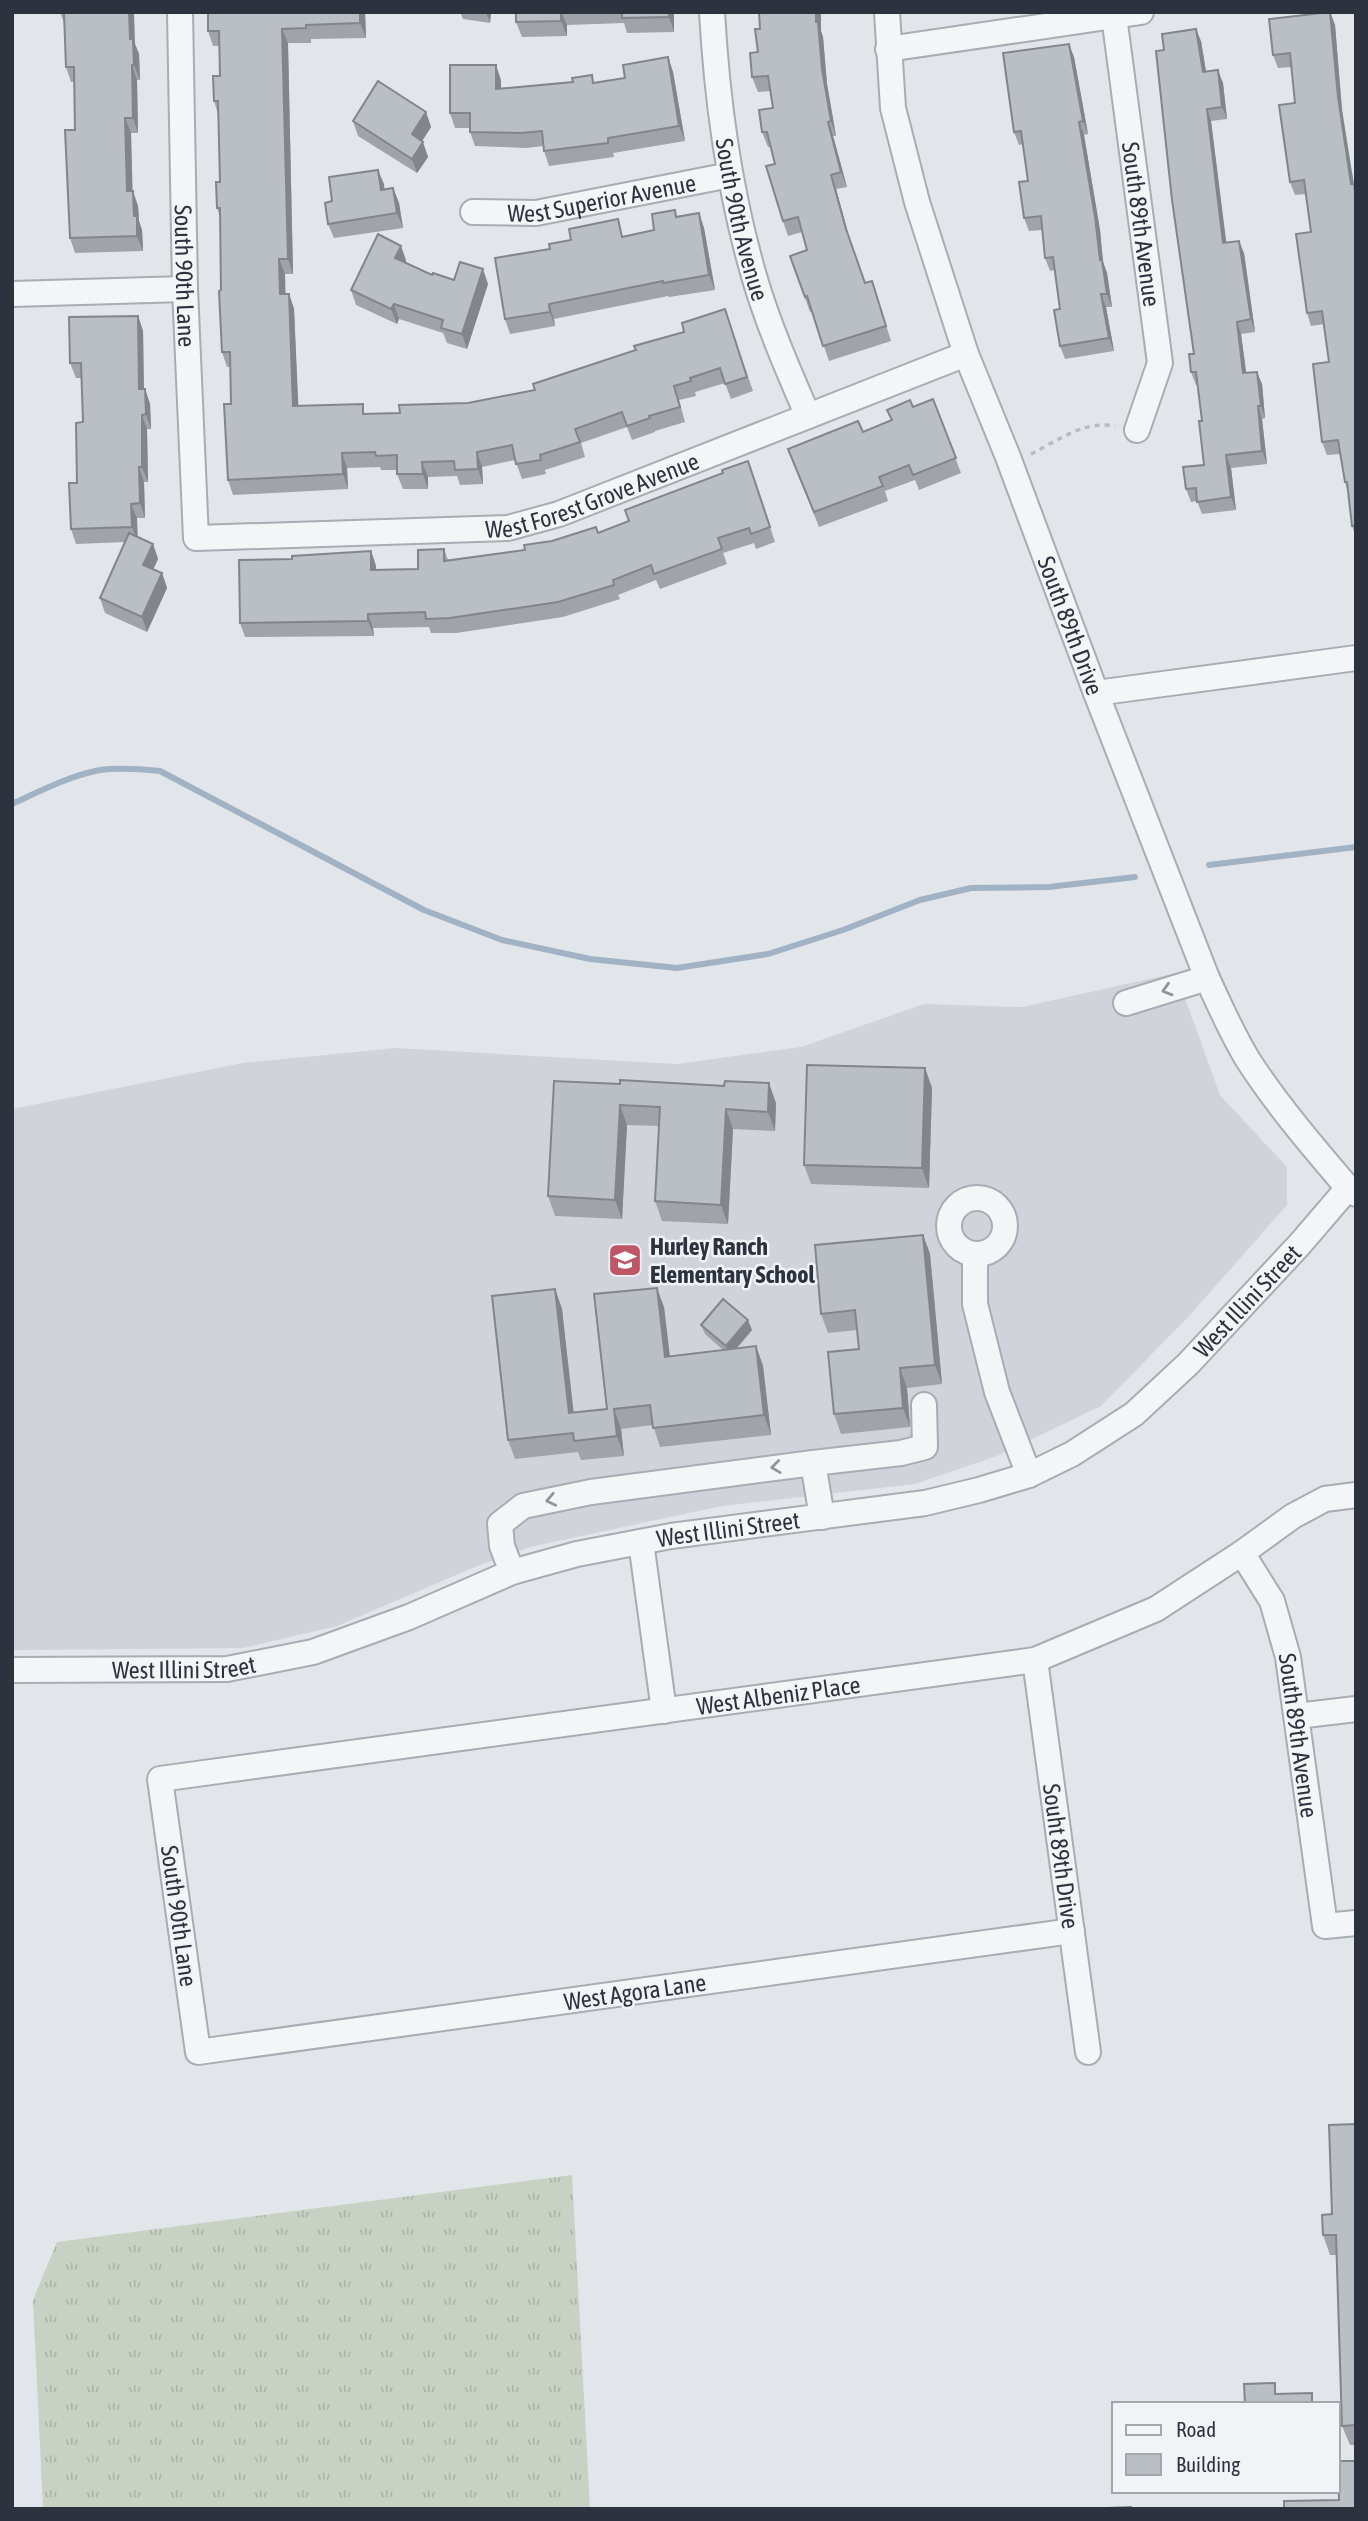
<svg xmlns="http://www.w3.org/2000/svg" width="1368" height="2521" font-family="'Asap Condensed',sans-serif">
	<defs>
		<pattern id="grass-tufts" width="24" height="20" patternUnits="userSpaceOnUse" patternTransform="scale(1.75)"><rect width="24" height="20" fill="#c8d2c4"/><path d="M3 7l-1-3M5 7V3M7 7l1-3M15 17l-1-3M17 17v-4M19 17l1-3" fill="none" stroke="#acb5a9"/></pattern>
	</defs>
	<rect width="100%" height="100%" fill="#e2e5e9"/>
	<path fill="#d0d4da" d="M1176,973L1220,1095L1287,1167V1205L1190,1315L1101,1406L997,1456L915,1484L722,1506L530,1547L470,1569L337,1626L243,1648L12,1650V1109L243,1063L396,1048L677,1064L801,1047L924,1004L1022,1007Z"/>
	<path fill="url(#grass-tufts)" d="M572,2175L590,2509H43L33,2300L57,2242Z"/>
	<g fill="none" stroke-linecap="round" stroke-linejoin="round">
		<g stroke="#a1b2c4" stroke-width="6">
			<path d="M12,804C40,791 69,776 100,770C120,767 141,769 160,771L424,910L502,940L590,959L677,968L768,954L843,930L920,900L971,888L1049,887L1135,877"/>
			<path d="M1209,865L1356,847"/>
		</g>
		<g stroke="#a8acb3" stroke-width="28">
			<g id="minor">
				<path id="s1" d="M180,12L185,289L196,538L508,528L559,514L966,354"/>
				<path id="s2" d="M712,12C717,101 729,190 754,276C768,324 788,370 808,416"/>
				<path id="s3" d="M887,12L893,108L917,202L966,354L1008,457L1096,693L1207,978C1220,1006 1232,1034 1248,1060C1277,1105 1313,1147 1348,1188L1356,1194"/>
				<path id="s4" d="M1114,16L1160,363L1137,430"/>
				<path d="M888,49L1141,12"/>
				<path id="s5" d="M473,212L536,213L730,175"/>
				<path d="M12,294L185,289"/>
				<path d="M1096,693L1356,658"/>
				<path d="M1126,1003L1207,978"/>
				<circle cx="977" cy="1226" r="28"/>
				<path d="M975,1254V1304L997,1392L1029,1475"/>
				<path d="M813,1463L901,1453L925,1447L924,1405"/>
				<path d="M641,1542L664,1711"/>
				<path id="s6" d="M1242,1553L1272,1601L1288,1657L1325,1926L1356,1923"/>
				<path d="M512,1572L502,1546L500,1524L523,1506L591,1492L813,1463L822,1517"/>
				<path id="s7" d="M1035,1660L1088,2052"/>
				<path id="s8" d="M12,1670L227,1669L313,1652L409,1617L512,1572L577,1554L671,1536L925,1503L979,1490L1029,1475L1072,1454L1134,1414L1188,1364L1300,1244L1348,1188"/>
				<path d="M1297,1716L1356,1709"/>
				<path id="s9" d="M1072,1931L198,2052L160,1779L1035,1660L1156,1609L1242,1553L1293,1516L1325,1499L1356,1495"/>
			</g>
		</g>
		<path stroke="#b8bbc0" stroke-width="3.5" stroke-dasharray="5 5" stroke-linecap="butt" d="M1031,454C1057,441 1085,420 1115,426"/>
		<use href="#minor" stroke="#f4f5f7" stroke-width="24"/>
	</g>
	<g fill="#a0a3a9">
		<path d="M60,12L135,44L139,54L140,80H137L138,133H131L132,191L138,206L139,221L142,230L143,251L75,253L70,238L75,130L74,82H71L66,67L65,25Z"/>
		<path d="M208,12H365L366,38L311,39V43H288L293,274H285V294H289L294,309L298,406L366,414L400,413L468,403L535,390L730,324L753,391L731,399L725,383L695,392L696,396L679,400L685,422L655,431V432L632,440L627,427L581,443L585,457L545,470L546,474L522,479L515,460L482,467L483,484L460,485L457,476L428,477V489H403L397,474V470H381L380,467L347,468L348,489L233,495L228,480L231,404L230,367H227L222,352L220,217L217,208L220,182L218,114L214,101L220,76L219,46H213L208,31Z"/>
		<path d="M460,12H491L490,23L463,19Z"/>
		<path d="M516,12H674V32L627,33L624,23L567,25V36L522,37L516,22Z"/>
		<path d="M759,12H821V31L823,37L827,84L836,136H833L847,187L836,189L851,244L865,283L877,296L891,341L829,361L812,311L810,312L790,256L807,250L802,232L788,236L783,221L775,164L771,147H768L762,132L773,108L770,91L758,92L752,77L758,52L760,29Z"/>
		<path d="M1330,12L1335,25L1342,110L1354,184L1356,189V537L1352,526L1348,493L1345,482L1340,454L1327,455L1322,442L1329,362L1324,324L1311,326L1307,313L1311,232L1306,194L1295,195L1290,182L1295,103L1292,67L1278,68L1273,55Z"/>
		<path d="M1201,41L1206,71L1223,83L1227,119L1211,121L1226,243L1244,253L1255,332L1241,334L1246,373L1262,384L1265,418L1262,419L1267,464L1231,468L1236,510L1202,514L1197,501L1191,502L1186,489L1204,465L1202,421L1198,385H1196L1191,372L1194,354L1164,50Z"/>
		<path d="M668,57L673,72L685,141L613,153L614,157L549,166L544,151L543,146L526,148L475,146L470,132V128H455L450,113L501,80V89L573,82L592,75L594,83L625,78Z"/>
		<path d="M1074,57L1088,134L1084,135L1100,230L1103,262L1107,273L1112,307H1106L1114,351L1065,359L1060,346V309L1055,270L1050,271L1045,258L1042,230L1029,231L1024,218L1028,181L1023,144L1019,145L1014,132Z"/>
		<path d="M426,112L431,127L422,141L428,157L417,173L358,136L353,121Z"/>
		<path d="M378,170L384,189L393,188L399,203L403,228L334,238L328,224L332,201Z"/>
		<path d="M699,213L704,228L715,290L669,297L668,296L554,319L555,326L510,334L505,319L624,236L654,230L677,216Z"/>
		<path d="M406,260V262L432,275L454,280L488,284L467,349L447,343L443,333L399,319L397,324L356,305L351,290Z"/>
		<path d="M138,316L143,331L144,389H145L150,404L151,429H147L148,482H144L145,518H137V537L153,544L158,559L153,569L162,573L167,588L147,632L105,613L100,598L125,542L76,544L71,529L77,483L83,422L82,378H76L70,363Z"/>
		<path d="M933,399L961,473L919,490L915,480L885,491L888,501L819,527L788,449L863,432L891,421L913,407Z"/>
		<path d="M753,476L775,542L756,549L754,543L723,553L727,564L660,589L656,580L618,595L620,599L563,617L456,633H431L429,627L373,628L374,636L245,637L240,623L292,559L371,551L376,566V570L418,569L444,549L448,560L525,550L552,541L598,533Z"/>
		<path d="M925,1068L932,1088L929,1188L811,1184L804,1165Z"/>
		<path d="M620,1084L724,1086L776,1103L775,1131L733,1129L728,1224L662,1221L655,1201L659,1126L627,1125L622,1219L555,1216L548,1196Z"/>
		<path d="M923,1235L930,1254L942,1384L907,1388L910,1427L841,1434L834,1414L859,1349L857,1330L828,1333L821,1314Z"/>
		<path d="M555,1289L562,1309L573,1413L607,1409L664,1307L670,1356L723,1350L705,1334L701,1325L752,1330L736,1349L756,1346L763,1366L771,1435L660,1447L653,1425L621,1429L624,1456L581,1460L578,1452L515,1459L508,1440Z"/>
		<path d="M1356,2124V2445H1350L1342,2426L1337,2255H1330L1323,2235L1332,2214Z"/>
	</g>
	<g fill="#82858a">
		<path d="M129,12H134L135,44L139,54L140,80L134,65L130,39Z"/>
		<path d="M360,12H365L366,38L360,23Z"/>
		<path d="M486,12H491L490,23Z"/>
		<path d="M561,12L567,25V36L561,21Z"/>
		<path d="M669,12H674V32L669,17Z"/>
		<path d="M816,12H821V31L823,37L827,84L836,136L831,121L822,69Z"/>
		<path d="M1330,12L1335,25L1342,110L1355,193L1354,184L1356,189V199L1351,184L1338,97Z"/>
		<path d="M282,29L288,43L293,274L288,259Z"/>
		<path d="M1196,29L1201,41L1208,84L1203,72Z"/>
		<path d="M1069,44L1074,57L1088,134L1083,121Z"/>
		<path d="M668,57L673,72L685,141L679,126Z"/>
		<path d="M132,65L137,80L138,133L133,118Z"/>
		<path d="M496,65L501,80V104L496,89Z"/>
		<path d="M1218,70L1223,83L1227,119L1222,107Z"/>
		<path d="M1207,109L1211,121L1228,256L1223,243Z"/>
		<path d="M426,112L431,127L417,149L412,134Z"/>
		<path d="M125,118L131,133L133,206L127,191Z"/>
		<path d="M828,122L833,136L847,187L841,172Z"/>
		<path d="M1079,122L1084,135L1100,230L1103,262L1107,273L1112,307L1107,294L1100,260Z"/>
		<path d="M423,142L428,157L417,173L412,159Z"/>
		<path d="M378,170L384,184L386,205L381,190Z"/>
		<path d="M831,175L836,189L851,244L846,229Z"/>
		<path d="M393,188L399,203L403,228L397,213Z"/>
		<path d="M133,191L138,206L139,221L142,230L143,251L137,236L134,216Z"/>
		<path d="M699,213L704,228L715,290L709,275Z"/>
		<path d="M1239,241L1244,253L1255,332L1251,319Z"/>
		<path d="M401,246L406,260L401,272L395,258Z"/>
		<path d="M279,259L285,274L286,309L280,294Z"/>
		<path d="M483,269L488,284L467,349L462,334Z"/>
		<path d="M289,294L294,309L299,420L293,406Z"/>
		<path d="M1101,294L1106,307L1114,351L1109,338Z"/>
		<path d="M394,304L399,319L397,324L391,309Z"/>
		<path d="M549,304L554,319L555,326L550,312Z"/>
		<path d="M138,316L143,331L144,404L139,389Z"/>
		<path d="M1237,322L1241,334L1248,386L1243,373Z"/>
		<path d="M1257,372L1262,384L1265,418L1261,406Z"/>
		<path d="M145,389L150,404L151,429L146,414Z"/>
		<path d="M1258,406L1262,419L1267,464L1262,451Z"/>
		<path d="M142,415L147,429L148,482L142,467Z"/>
		<path d="M477,452L482,467L483,484L478,469Z"/>
		<path d="M342,453L347,468L348,489L343,474Z"/>
		<path d="M1226,455L1231,468L1236,510L1231,497Z"/>
		<path d="M422,462L428,477V489L423,474Z"/>
		<path d="M139,467L144,482L145,518L140,503Z"/>
		<path d="M131,504L137,518L138,542L132,527Z"/>
		<path d="M153,544L158,559L149,579L143,565Z"/>
		<path d="M371,551L376,566V585L371,570Z"/>
		<path d="M162,573L167,588L147,632L142,617Z"/>
		<path d="M368,614L373,628L374,636L368,621Z"/>
		<path d="M925,1068L932,1088L929,1188L922,1168Z"/>
		<path d="M769,1083L776,1103L775,1131L768,1112Z"/>
		<path d="M620,1105L627,1125L622,1219L615,1200Z"/>
		<path d="M726,1109L733,1129L728,1224L721,1205Z"/>
		<path d="M923,1235L930,1254L942,1384L935,1365Z"/>
		<path d="M657,1288L664,1307L672,1376L665,1357Z"/>
		<path d="M555,1289L562,1309L576,1433L569,1413Z"/>
		<path d="M748,1320L752,1330L730,1356L726,1346Z"/>
		<path d="M756,1346L763,1366L771,1435L764,1415Z"/>
		<path d="M900,1368L907,1388L910,1427L903,1408Z"/>
		<path d="M614,1409L621,1429L624,1456L617,1436Z"/>
	</g>
	<g fill="#babec5" stroke="#82858a" stroke-width="2">
		<path d="M60,12H129L130,39H133L134,65H132L133,118H125L127,191H133L134,216H137V236L70,238L65,130H75L74,67H66L64,13H60Z"/>
		<path d="M208,12H360V23L306,25V28L282,29L288,259H279L280,294H289L293,406L363,404V414L400,413L399,405L468,403L535,390L533,384L636,350L634,346L684,332L682,323L725,309L747,377L725,384L720,368L690,378L691,381L674,386L680,407L649,416L650,418L627,426L622,412L575,429L580,442L540,455L541,460L516,464L512,445L477,452L478,469L455,470L454,461L422,462L423,474H397V455L376,456L375,452L342,453L343,474L228,480L224,404H231L230,352H222L219,291L221,290L220,208H217L216,182H220L218,101H214L213,76H220L219,31H208Z"/>
		<path d="M516,12H561V21L516,22Z"/>
		<path d="M622,12H669V17L622,18Z"/>
		<path d="M759,12H816V22H818L822,69L831,121L828,122L841,172L831,175L846,229L865,283L872,281L886,326L823,346L807,296L805,297L790,256L807,250L798,217L783,221L766,166L775,164L767,132H762L759,110L773,108L768,76L752,77L750,53L758,52L755,29H760Z"/>
		<path d="M1330,12L1338,97L1351,184H1354L1356,199V526H1352L1347,482H1345L1338,440L1322,442L1313,364L1329,362L1322,311L1307,313L1296,234L1311,232L1304,180L1290,182L1279,105L1295,103L1290,53L1273,55L1269,19Z"/>
		<path d="M1196,29L1203,72L1218,70L1222,107L1207,109L1223,243L1239,241L1251,319L1237,322L1243,373L1257,372L1261,406H1258L1262,451L1226,455L1231,497L1197,502L1196,488L1186,489L1183,467L1204,465L1199,421H1202L1196,372H1191L1189,354H1194L1172,200L1156,51L1164,50L1162,34Z"/>
		<path d="M1069,44L1083,121L1079,122L1095,217L1100,260H1102L1107,294H1101L1109,338L1060,346L1054,310L1060,309L1053,257L1045,258L1041,216L1024,218L1019,182L1028,181L1021,131L1014,132L1003,53Z"/>
		<path d="M668,57L679,126L608,138V143L544,151L542,131L521,133L470,132V113H450V65H496V89L573,82L572,78L592,75L593,83L625,78L623,65Z"/>
		<path d="M378,81L426,112L412,134L423,142L412,159L353,121Z"/>
		<path d="M378,170L381,190L393,188L397,213L328,224L325,203L332,201L329,177Z"/>
		<path d="M675,210L676,217L699,213L709,275L663,283V281L549,304L550,312L505,319L495,258L550,249L549,244L571,240L569,229L618,219L622,237L654,230L652,214Z"/>
		<path d="M378,234L401,246L395,258L432,275L433,273L454,280L460,262L483,269L462,334L441,328L443,320L394,304L391,309L351,290Z"/>
		<path d="M138,316L139,389H145L146,414L142,415V467H139L140,503L131,504L132,527L71,529L69,483H77L76,423L83,422L81,363H70L69,317Z"/>
		<path d="M933,399L956,458L913,475L909,465L879,477L883,486L814,512L788,449L858,421L863,432L892,420L887,410L910,400L913,407Z"/>
		<path d="M748,461L770,527L751,534L749,528L718,538L722,549L654,574L651,565L613,580L614,585L558,602L450,618L426,619L425,612L368,614V621L240,623L239,560L292,559V556L371,551V570L418,569V550L444,549V561L525,550L524,545L552,541L596,527L598,533L629,521L625,510L723,473L722,470Z"/>
		<path d="M129,533L153,544L143,565L162,573L142,617L100,598Z"/>
		<path d="M807,1065L925,1068L922,1168L804,1165Z"/>
		<path d="M620,1080L724,1086L725,1081L769,1083L768,1112L726,1109L721,1205L655,1201L660,1107L620,1105L615,1200L548,1196L554,1081L620,1084Z"/>
		<path d="M923,1235L935,1365L900,1368L903,1408L834,1414L828,1352L859,1349L855,1310L821,1314L815,1245Z"/>
		<path d="M657,1288L665,1357L756,1346L764,1415L653,1428L650,1405L614,1409L617,1436L574,1441L573,1433L508,1440L492,1296L555,1289L569,1413L607,1409L594,1294Z"/>
		<path d="M723,1299L748,1320L726,1346L701,1325Z"/>
		<path d="M1356,2124V2425L1342,2426L1336,2235H1323L1322,2215L1332,2214L1329,2125Z"/>
		<path d="M1275,2383V2394L1312,2393V2404H1245L1244,2384Z"/>
		<path d="M1338,2461H1356V2509H1284V2501L1339,2500Z"/>
		<path d="M1131,2507V2509H1108V2508Z"/>
	</g>
	<defs><path id="oneway-chevron" d="M-2-3.5L2.5 0L-2 3.5" fill="none" stroke-width="1.6" stroke-linecap="round" stroke-linejoin="round" transform="scale(1.75)"/></defs>
	<g stroke="#90949b">
		<use href="#oneway-chevron" transform="translate(1167 990) rotate(163)"/>
		<use href="#oneway-chevron" transform="translate(776 1467) rotate(173)"/>
		<use href="#oneway-chevron" transform="translate(551 1500) rotate(168)"/>
	</g>
	<defs>
		<g id="school-square" transform="scale(1.75)"><rect x="-9" y="-9" width="18" height="18" rx="4" fill="#bf5666" stroke="#f1f3f6"/><path d="M0-5L7-2L0 1L-7-2ZM-4 1L0 2.5L4 1V4Q0 6-4 4Z" fill="#fff"/></g>
	</defs>
	<g fill-rule="evenodd">
		<use href="#school-square" x="625" y="1260"/>
	</g>
	<g text-anchor="middle" dominant-baseline="central" stroke-width="5" stroke-linejoin="round" paint-order="stroke">
		<g font-size="24" fill="#2c333f" stroke="#f1f3f6">
			<text stroke="none"><textPath href="#s5" startOffset="130">West Superior Avenue</textPath></text>
			<text stroke="none"><textPath href="#s2" startOffset="210">South 90th Avenue</textPath></text>
			<text stroke="none"><textPath href="#s4" startOffset="210">South 89th Avenue</textPath></text>
			<text stroke="none"><textPath href="#s1" startOffset="264">South 90th Lane</textPath></text>
			<text stroke="none"><textPath href="#s1" startOffset="928">West Forest Grove Avenue</textPath></text>
			<text stroke="none"><textPath href="#s3" startOffset="644">South 89th Drive</textPath></text>
			<text stroke="none"><textPath href="#s8" startOffset="1326">West Illini Street</textPath></text>
			<text stroke="none"><textPath href="#s8" startOffset="738">West Illini Street</textPath></text>
			<text stroke="none"><textPath href="#s8" startOffset="172">West Illini Street</textPath></text>
			<text stroke="none"><textPath href="#s9" startOffset="1782">West Albeniz Place</textPath></text>
			<text stroke="none"><textPath href="#s6" startOffset="194">South 89th Avenue</textPath></text>
			<text stroke="none"><textPath href="#s7" startOffset="198">Souht 89th Drive</textPath></text>
			<text transform="translate(179 1916) rotate(82)">South 90th Lane</text>
			<text transform="translate(635 1992) rotate(-8)">West Agora Lane</text>
		</g>
		<g font-size="24" font-weight="bold" fill="#2c333f" stroke="#f1f3f6" text-anchor="start">
			<text x="650" y="1246">Hurley Ranch<tspan x="650" dy="28">Elementary School</tspan></text>
		</g>
	</g>
	<rect width="1368" height="2521" fill="none" stroke="#2c333f" stroke-width="28"/>
	<rect x="1112" y="2402" width="228" height="91" fill="#f1f3f6" stroke="#a2a6ad" stroke-width="2"/>
	<rect x="1126" y="2425" width="35" height="10" fill="#f4f5f7" stroke="#a2a6ad" stroke-width="2"/>
	<text x="1176" y="2437" font-size="21" fill="#2c333f">Road</text>
	<rect x="1126" y="2454" width="35" height="21" fill="#babec5" stroke="#a2a6ad" stroke-width="2"/>
	<text x="1176" y="2472" font-size="21" fill="#2c333f">Building</text>
</svg>
